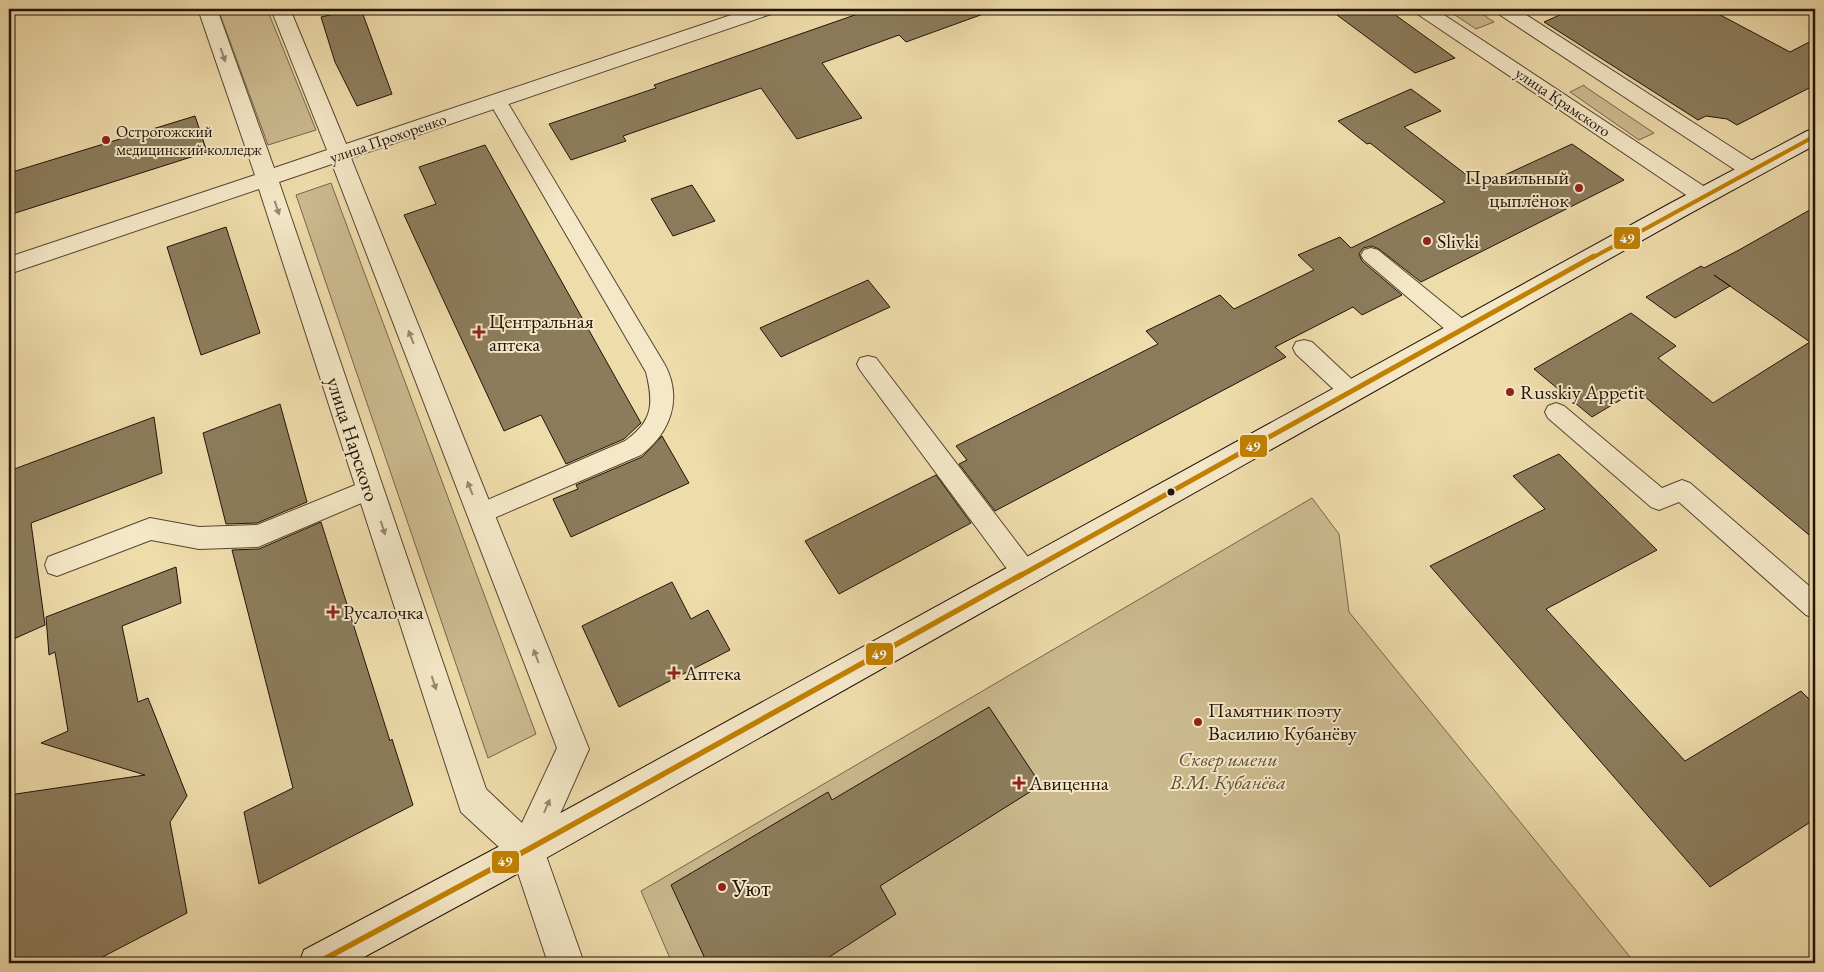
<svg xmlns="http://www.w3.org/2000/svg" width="1824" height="972" font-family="'EB Garamond',serif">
	<rect width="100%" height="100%" fill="#efdcab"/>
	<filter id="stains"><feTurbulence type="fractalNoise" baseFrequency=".004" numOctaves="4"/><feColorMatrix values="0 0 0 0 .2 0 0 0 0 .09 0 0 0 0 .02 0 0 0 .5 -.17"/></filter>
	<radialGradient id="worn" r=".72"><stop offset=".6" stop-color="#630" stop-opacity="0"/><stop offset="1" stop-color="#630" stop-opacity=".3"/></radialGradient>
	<g fill="#ccba8f" stroke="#76664b">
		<path d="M218,9H267L316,130L268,145Z"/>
		<path d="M1446,9H1475L1494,22L1476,29Z"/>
		<path d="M1584,85V86L1654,133L1639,140L1570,92Z"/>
		<path d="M331,183L536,734L488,758L296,195Z"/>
		<path d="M1312,498L1339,534L1349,612L1635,963H672L641,891Z"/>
	</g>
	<g fill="#8c7c5c" stroke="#211307">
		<path d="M356,9H361L392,94L357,106L335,62L321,17Z"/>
		<path d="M872,9H986V13L906,42L899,35L822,63L862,118L797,139L761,88L623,136L626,141L571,160L549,124L656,88L654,85Z"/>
		<path d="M1329,9H1387L1455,58L1415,73Z"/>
		<path d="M1573,9H1709L1790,52L1815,39V85L1737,125L1727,119L1706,116L1698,120L1544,22Z"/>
		<path d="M1411,89L1441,111L1404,127L1481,186L1572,144L1624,180L1421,282L1379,249L1372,246L1363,248L1359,254L1362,261L1402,295L1362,315L1353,307L1275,347L1286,357L995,511L959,464L967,460L956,446L1158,344L1146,331L1220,295L1234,309L1314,270L1298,255L1340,237L1351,248L1445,202L1370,143L1367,144L1338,121Z"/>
		<path d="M195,116L207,152L9,215V173Z"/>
		<path d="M485,145L641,423L624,439L566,464L541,415L504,431L404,215L436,204L419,167Z"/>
		<path d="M692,185L715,221L673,236L651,199Z"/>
		<path d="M1815,207V540L1637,390L1592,417L1534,369L1631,313L1676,346L1658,358L1713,403L1810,342L1714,275L1730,286L1675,318L1646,297L1701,266L1704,268L1739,250Z"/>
		<path d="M226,227L260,333L201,355L167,247Z"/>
		<path d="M868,280L890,307L781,357L760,328Z"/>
		<path d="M280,404L307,502L257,523L226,524L203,433Z"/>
		<path d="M154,417L162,473L31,523L45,625L9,641V471Z"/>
		<path d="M662,436L689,483L571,537L553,499L578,489L576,485L642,457Z"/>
		<path d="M1559,454L1657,550L1546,609L1685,761L1801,691L1815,705V819L1710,887L1430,566L1545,509L1513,476Z"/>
		<path d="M936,475L971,523L839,594L805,541Z"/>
		<path d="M321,522L390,741L392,739L413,805L259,884L244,812L293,788L232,550L259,549Z"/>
		<path d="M176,567L181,603L122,626L138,702L148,698L187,796L170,822L187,913L91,963H9V795L145,775L41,743L68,731L55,652L49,655L46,617Z"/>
		<path d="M672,582L691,619L708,610L730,650L619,707L582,626Z"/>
		<path d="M989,707L1041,785L880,886L896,914L820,963H707L671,885L828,792L832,800Z"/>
	</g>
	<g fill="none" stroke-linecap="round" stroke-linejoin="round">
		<g stroke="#544530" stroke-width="2">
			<g id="service">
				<path d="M497,94L503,96L506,100L665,365C683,399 670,433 641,455L480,524L471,521L468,514L471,507L625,441C653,421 654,404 646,372L488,100L491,96Z"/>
				<path d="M1371,248L1378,250L1469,324L1472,330L1469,336L1461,338L1453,336L1364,260L1361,255L1364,250Z"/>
				<path d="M1304,340L1312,342L1359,386L1362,392L1359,398L1351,401L1343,398L1296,354L1293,348L1296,342Z"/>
				<path d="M868,356L876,358L1034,565L1038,573L1034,581L1025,584L1016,581L860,370L857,364L860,358Z"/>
				<path d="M1556,403L1564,406L1662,488L1682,480L1690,483L1815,591V618L1806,615L1679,502L1659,510L1651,507L1548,418L1545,412L1548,406Z"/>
				<path d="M370,479L378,482L382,489L378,496L258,547L199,549L151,540L57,576L48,573L45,565L48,557L150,518L199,527L257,525Z"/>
			</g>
		</g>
		<g stroke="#544530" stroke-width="2">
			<g id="pedestrian">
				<path d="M1413,9H1435L1711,191L1714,196L1711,201L1703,204L1695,201L1416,13Z"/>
				<path d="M1494,9H1517L1759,165L1762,170L1759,175L1751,177L1743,175L1497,13Z"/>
			</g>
		</g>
		<g stroke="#544530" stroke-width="2">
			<path id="minor" d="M198,9H217L274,168L327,150L271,9H290L346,144L749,9H777L774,13L351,158L589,749L544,850L584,963H548L514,861L461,812L259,189L9,274V257L255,175ZM332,164L557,748L522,823L486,789L279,182Z"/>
		</g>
		<g stroke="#211307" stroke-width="2">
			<path id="secondary" d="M1815,129V145L1687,215L539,862L353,963H299L304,950L515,838L1671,203L1807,131Z"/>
		</g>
		<use href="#service" fill="#f5e8c8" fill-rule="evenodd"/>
		<use href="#pedestrian" fill="#f5e8c8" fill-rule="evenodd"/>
		<use href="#minor" fill="#f5e8c8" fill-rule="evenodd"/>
		<use href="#secondary" fill="#f5e8c8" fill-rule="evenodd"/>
		<g stroke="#f5e8c8" stroke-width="7">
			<path id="bus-1-far2" d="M1592,258L1815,136"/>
		</g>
		<g stroke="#f5e8c8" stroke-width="9">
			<path id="bus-1-far1" d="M1018,577L1594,256"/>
		</g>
		<g stroke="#f5e8c8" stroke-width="9">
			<path id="bus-1" d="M317,963L527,850L1021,575"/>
		</g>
		<use href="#bus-1-far2" stroke="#c28102" stroke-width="4"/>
		<use href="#bus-1-far1" stroke="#c28102" stroke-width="5"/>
		<use href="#bus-1" stroke="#c28102" stroke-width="5.5"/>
	</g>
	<defs><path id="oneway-solid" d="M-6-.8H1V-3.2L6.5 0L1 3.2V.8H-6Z" transform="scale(1.25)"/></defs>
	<g fill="#968871">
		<use href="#oneway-solid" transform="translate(223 55) rotate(71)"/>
		<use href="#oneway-solid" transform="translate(277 208) rotate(72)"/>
		<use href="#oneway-solid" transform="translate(411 337) rotate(-111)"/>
		<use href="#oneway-solid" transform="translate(470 488) rotate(-111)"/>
		<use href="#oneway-solid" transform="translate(383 528) rotate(72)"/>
		<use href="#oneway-solid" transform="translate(536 656) rotate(-111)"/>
		<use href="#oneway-solid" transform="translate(434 683) rotate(72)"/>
		<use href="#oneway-solid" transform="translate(547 806) rotate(-66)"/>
	</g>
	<g fill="#8f2418" stroke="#f5e8c8" stroke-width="2">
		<circle cx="106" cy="140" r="5"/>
		<circle cx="1579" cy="188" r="5"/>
		<circle cx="1427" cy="241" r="5"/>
		<path d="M476.5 324.5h5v5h5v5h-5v5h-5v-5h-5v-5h5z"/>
		<circle cx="1510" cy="392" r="5"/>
		<path d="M330.5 604.5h5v5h5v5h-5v5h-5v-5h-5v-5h5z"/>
		<path d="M671.5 665.5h5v5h5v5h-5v5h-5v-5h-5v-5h5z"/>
		<circle cx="1198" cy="722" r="5"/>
		<path d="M1016.5 775.5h5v5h5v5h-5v5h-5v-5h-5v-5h5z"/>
		<circle cx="722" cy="887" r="5"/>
	</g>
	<circle fill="#211307" stroke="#f5e8c8" stroke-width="2" cx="1171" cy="492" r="4.5"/>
	<g text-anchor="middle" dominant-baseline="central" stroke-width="4" stroke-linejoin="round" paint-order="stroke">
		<g font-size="16" fill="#211307" stroke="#f5e8c8">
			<text transform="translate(1563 102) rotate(34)">улица Крамского</text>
			<text transform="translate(388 138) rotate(-19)">улица Прохоренко</text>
		</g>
		<g font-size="16" fill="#211307" stroke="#f5e8c8" text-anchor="start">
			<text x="116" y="131">Острогожский<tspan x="116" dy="18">медицинский колледж</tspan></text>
		</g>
		<g font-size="20" fill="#211307" stroke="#f5e8c8" text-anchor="start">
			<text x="1569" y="177" text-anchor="end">Правильный<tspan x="1569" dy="23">цыплёнок</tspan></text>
			<text x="1437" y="241">Slivki</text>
			<text x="489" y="321">Центральная<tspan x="489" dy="23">аптека</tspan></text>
			<text x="1520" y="392">Russkiy Appetit</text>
			<text x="343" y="612">Русалочка</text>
			<text x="684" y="673">Аптека</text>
			<text x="1208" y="710">Памятник поэту<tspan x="1208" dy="23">Василию Кубанёву</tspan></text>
			<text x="1029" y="783">Авиценна</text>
		</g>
		<g font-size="20" fill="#211307" stroke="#f5e8c8">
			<text transform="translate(353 439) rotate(72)">улица Нарского</text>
		</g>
		<g font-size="20" font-style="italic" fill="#5d4d37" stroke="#f5e8c8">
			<text x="1228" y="759">Сквер имени<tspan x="1228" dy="23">В.М. Кубанёва</tspan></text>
		</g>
		<g font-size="24" fill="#211307" stroke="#f5e8c8" text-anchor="start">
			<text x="732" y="887">Уют</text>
		</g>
	</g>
	<g stroke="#f5e8c8" stroke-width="2">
		<rect x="1613" y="226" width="28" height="24" rx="5" fill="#c28102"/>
		<rect x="1239" y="434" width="29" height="24" rx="5" fill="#c28102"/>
		<rect x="865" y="642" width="29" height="24" rx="5" fill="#c28102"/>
		<rect x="491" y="850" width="29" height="24" rx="5" fill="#c28102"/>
	</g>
	<g font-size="14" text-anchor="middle" font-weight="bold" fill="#fff">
		<text x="1627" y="243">49</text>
		<text x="1253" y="451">49</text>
		<text x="879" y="659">49</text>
		<text x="505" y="866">49</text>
	</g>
	<rect width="1824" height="972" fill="none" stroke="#efdcab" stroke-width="30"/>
	<rect x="10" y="10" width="1804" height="952" fill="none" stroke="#211307" stroke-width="2.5"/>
	<rect x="15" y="15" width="1794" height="942" fill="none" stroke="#211307"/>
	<rect width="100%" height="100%" filter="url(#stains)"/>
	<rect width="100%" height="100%" fill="url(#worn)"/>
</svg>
